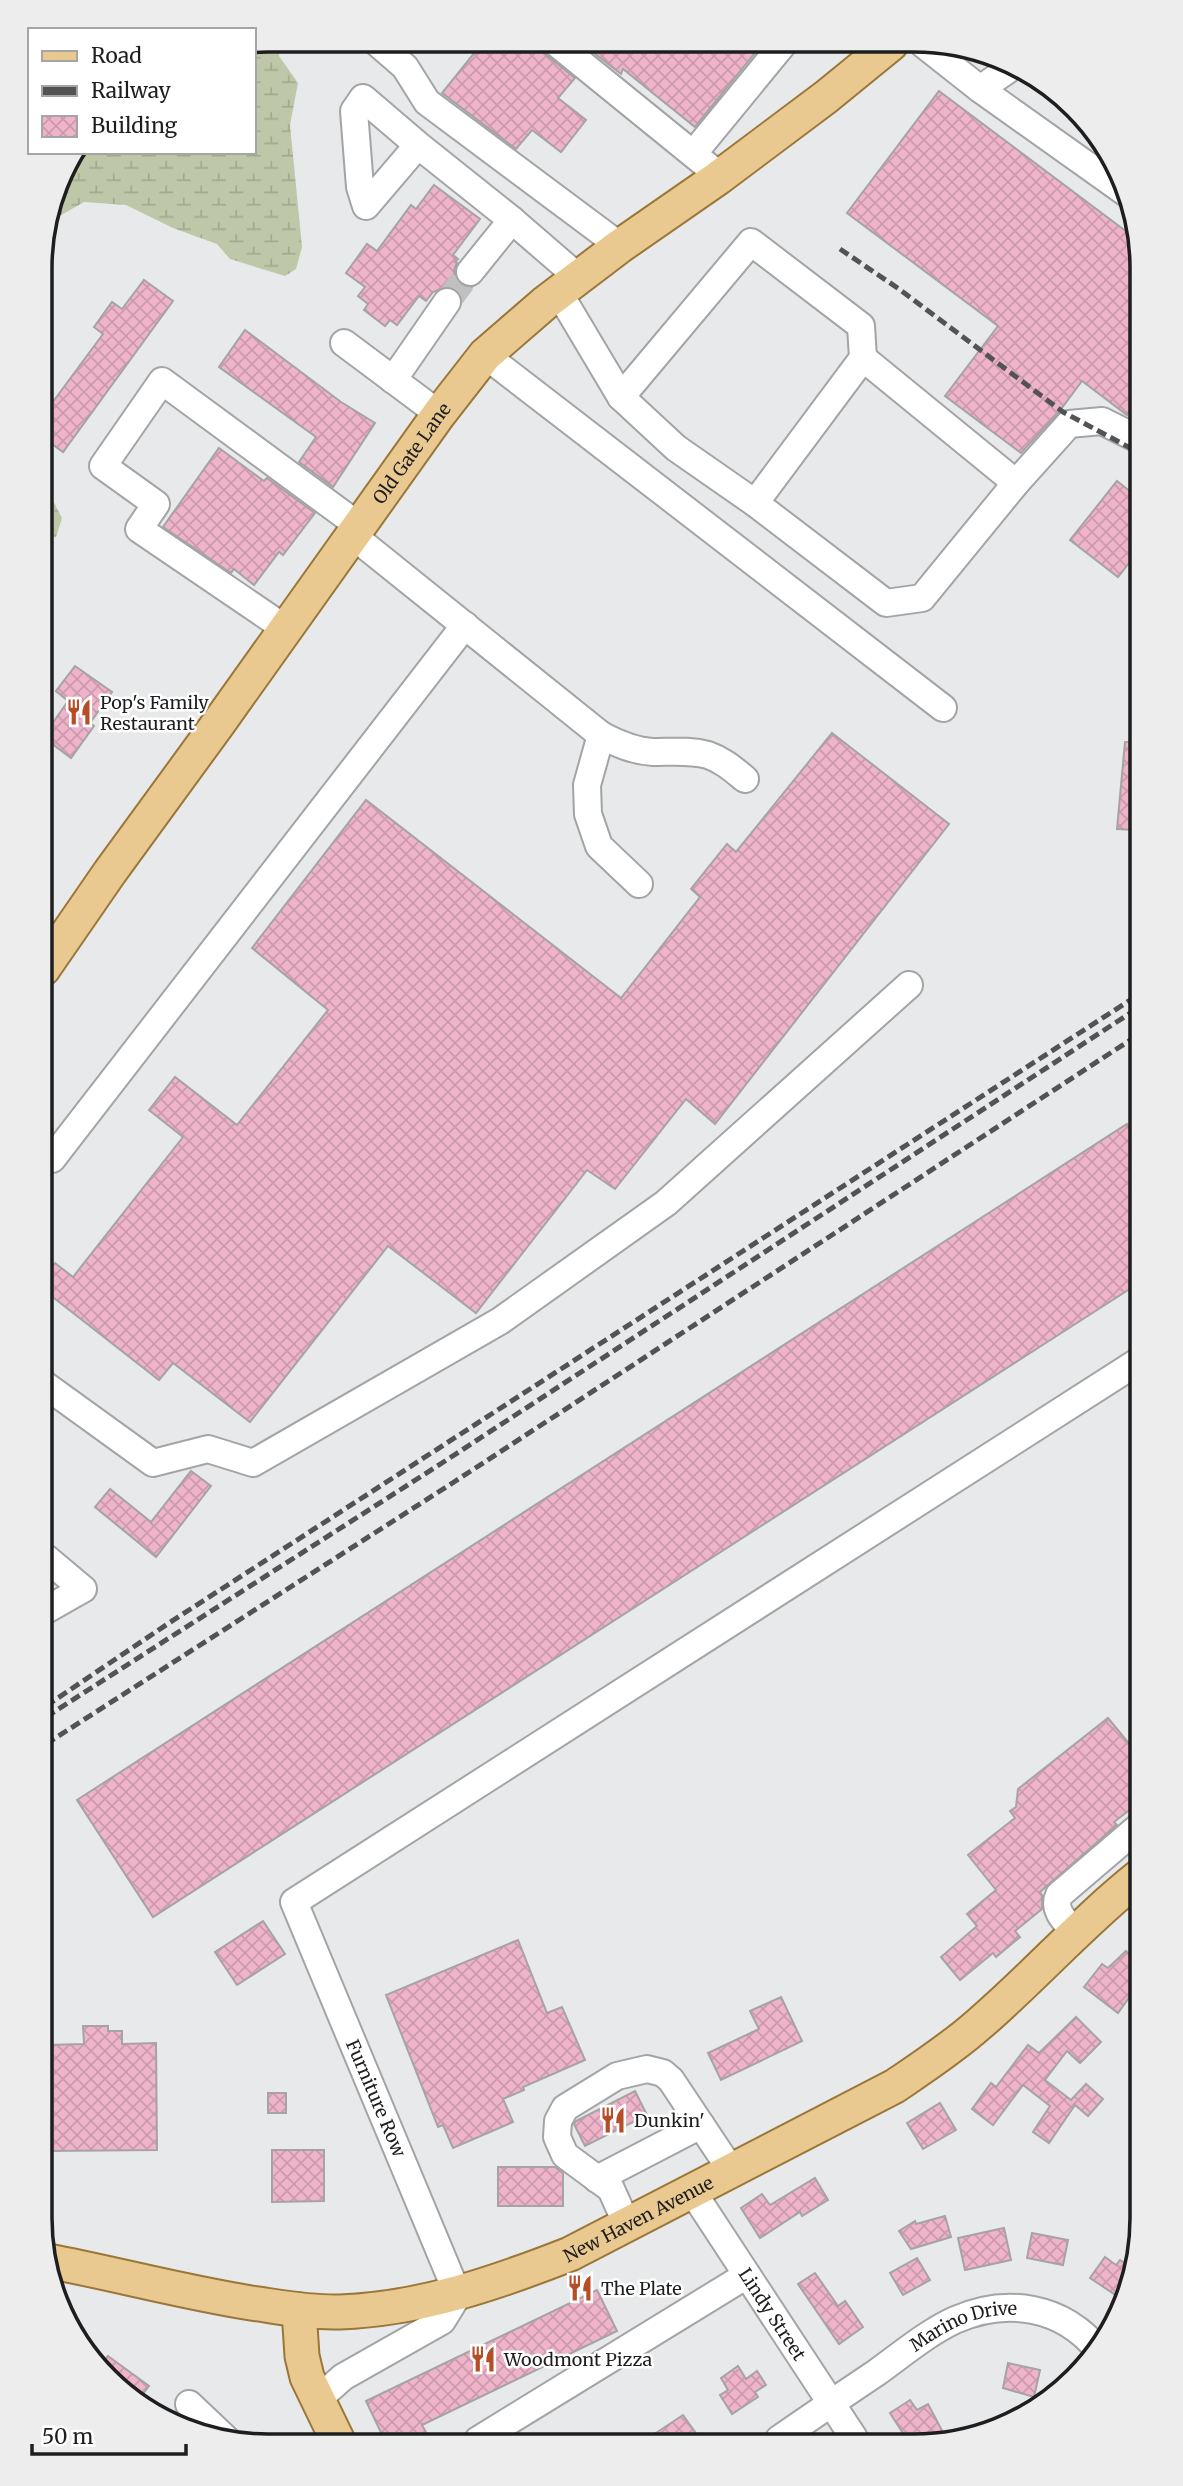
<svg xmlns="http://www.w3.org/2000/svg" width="1183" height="2486" font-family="Merriweather,serif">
	<defs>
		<pattern id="wetland-marsh" width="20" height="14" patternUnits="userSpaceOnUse" patternTransform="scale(1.75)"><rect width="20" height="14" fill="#bec7a7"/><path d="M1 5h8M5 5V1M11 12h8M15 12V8" fill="none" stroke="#a3aa8f"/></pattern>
		<pattern id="building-cross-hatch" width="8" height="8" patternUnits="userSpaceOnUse" patternTransform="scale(1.75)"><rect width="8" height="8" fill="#efb3ca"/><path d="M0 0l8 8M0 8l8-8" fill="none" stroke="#cc9aad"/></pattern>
	</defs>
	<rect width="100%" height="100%" fill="#e8e9ea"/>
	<g fill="url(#wetland-marsh)">
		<path d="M268,40H278L279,56L298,83L290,125L302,247L296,269L285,276L230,259L217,244L173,228L126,205L84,202L49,222L64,168L75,152H254V43Z"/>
		<path d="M42,489L50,495L62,518L56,537L42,540Z"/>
	</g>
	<g fill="url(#building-cross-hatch)" stroke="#a5a3a3" stroke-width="2">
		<path d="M483,42H540L545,54L575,78L558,98L586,120L561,152L532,130L516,149L442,93Z"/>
		<path d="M580,42L750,43H763L695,127L623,69L621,74Z"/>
		<path d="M939,91L1135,238L1136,403L1127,415L1082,381L1058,413L1021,453L945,396L998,326L847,213Z"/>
		<path d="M434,185L480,219L453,255L458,259L455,262L457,263L454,270L456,278L461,285L472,287L462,301L456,290L449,286L433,292L426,301L419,296L397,325L390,320L385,326L364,310L368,304L358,296L365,287L346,273L367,244L377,251L411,205L416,209Z"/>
		<path d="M144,280L173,301L63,452L41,436V418L103,334L94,327L112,302L122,309Z"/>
		<path d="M245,330L341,402L375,423L333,487L299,462L316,437L219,367Z"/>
		<path d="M219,448L264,481L267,478L315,513L283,555L279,552L254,585L234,569L231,573L163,527Z"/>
		<path d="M1117,481L1136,496V554L1118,577L1070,540Z"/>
		<path d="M75,666L112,692L90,723L94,726L71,758L43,737L68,701L56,691Z"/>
		<path d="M832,733L949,824L715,1124L686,1099L615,1189L587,1170L476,1313L388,1246L250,1422L173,1363L159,1380L45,1291L44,1275L55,1263L73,1277L183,1137L149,1110L175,1077L237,1125L328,1010L252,948L366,800L621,998L700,897L691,889L727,844L736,852Z"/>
		<path d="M1125,742H1137L1135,830L1117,829Z"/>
		<path d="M1127,1124L1138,1141L1139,1283L153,1917L77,1800Z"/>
		<path d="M191,1471L211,1486L156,1557L95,1507L110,1489L151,1522Z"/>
		<path d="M1108,1718L1141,1758V1801L1114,1822L1117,1825L1040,1892L1042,1895V1909L1015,1931L1020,1937L996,1957L993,1953L960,1980L941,1957L977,1926L967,1914L996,1890L968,1855L1015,1818L1010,1811L1016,1807L1018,1789Z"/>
		<path d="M263,1921L285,1954L237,1985L215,1952Z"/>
		<path d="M518,1940L547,2013L562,2007L585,2060L523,2087L524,2090L503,2099L513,2122L453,2148L443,2125L438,2127L386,1995Z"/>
		<path d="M1126,1951L1141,1967V1981L1118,2013L1084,1987L1102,1964L1108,1968Z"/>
		<path d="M781,1997L802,2041L721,2080L708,2053L759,2029L750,2011Z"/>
		<path d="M1076,2017L1101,2042L1080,2063L1067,2051L1045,2080L1071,2100L1086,2084L1103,2099L1088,2116L1075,2105L1049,2143L1033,2132L1050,2106L1023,2085L993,2125L972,2109L991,2083L996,2087L1028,2045L1039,2053Z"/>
		<path d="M83,2026H108V2031H122V2044L156,2043L157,2150L48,2151L47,2045L84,2044Z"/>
		<path d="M635,2091L647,2115L585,2146L574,2124L576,2121Z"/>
		<rect x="268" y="2093" width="18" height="20"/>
		<path d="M940,2103L956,2130L923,2149L907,2123Z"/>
		<path d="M272,2150H324V2201L272,2202Z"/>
		<path d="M498,2167H555L563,2173V2206H498Z"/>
		<path d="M815,2178L828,2200L802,2216L800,2212L760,2238L741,2208L762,2194L770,2205Z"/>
		<path d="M945,2216L951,2237L911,2249L899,2231L915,2221L916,2224Z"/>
		<path d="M1004,2228L1011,2260L965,2270L958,2238Z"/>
		<path d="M1032,2233L1068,2240L1063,2265L1027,2258Z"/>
		<path d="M1105,2257L1116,2265L1120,2260L1134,2269L1129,2291L1123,2287L1117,2296L1090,2278Z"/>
		<path d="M917,2258L930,2280L903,2295L890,2273Z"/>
		<path d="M815,2273L838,2306L845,2301L863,2327L839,2344L798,2284Z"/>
		<path d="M597,2290L617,2331L422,2425L428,2436L419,2441H385L366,2401Z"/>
		<path d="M108,2356L149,2386L139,2399L118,2389L99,2368Z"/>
		<path d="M1008,2363L1040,2370L1034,2397L1003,2388Z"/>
		<path d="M738,2366L746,2379L757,2371L766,2385L755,2392L758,2397L732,2414L720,2395L728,2390L721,2378Z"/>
		<path d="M910,2400L917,2410L928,2404L946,2438H906L890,2413Z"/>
		<path d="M683,2415L700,2439H647Z"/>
	</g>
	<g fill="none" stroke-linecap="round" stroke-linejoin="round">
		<path stroke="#c0c0c1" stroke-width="26" stroke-dasharray="26 13" stroke-linecap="butt" d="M447,302L470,272"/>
		<g stroke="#a3a4a5" stroke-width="30">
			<g id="minor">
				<path d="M375,41L405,67L427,102L620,246"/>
				<path d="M555,42L720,176"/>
				<path d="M923,44L980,89L1009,69"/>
				<path d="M980,89L1129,195"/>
				<path d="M702,143L784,43"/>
				<path d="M418,145L363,98L354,111L360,187L366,206L418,145L512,220L579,278"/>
				<path d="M470,272L512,220"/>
				<path d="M559,293L621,397L676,448L755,503L886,603L922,598L1016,483L1069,424L1102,421L1136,438"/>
				<path d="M344,343L439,414"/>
				<path d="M485,355L943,708"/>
				<path d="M863,358L1016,483"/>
				<path d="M393,380L447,302"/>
				<path d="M621,397L751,242L861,326L863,358L755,503"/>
				<path d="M352,535L601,735C618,744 634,751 653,752C672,752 690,750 708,755C723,760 734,770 745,779"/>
				<path d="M286,629L139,529L156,504L103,466L162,381L359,526"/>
				<path d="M601,735L587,785L588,814L599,846L639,884"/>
				<path d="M44,1153L52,1159L465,625"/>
				<path d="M45,1385L153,1463L208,1449L253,1463L500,1321L666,1203L909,985"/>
				<path d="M46,1558L83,1589L46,1610"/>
				<path d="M1075,1932C1065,1921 1052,1910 1059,1895L1141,1825"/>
				<path d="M597,2179L701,2125"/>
				<path id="s1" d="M692,2191L854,2438"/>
				<path d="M627,2225L611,2189L565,2155L557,2137L558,2121L565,2108L617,2076L647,2069L663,2073L671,2080L731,2170"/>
				<path d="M317,2400L343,2377L442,2321L458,2295L294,1902L1139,1361"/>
				<path d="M189,2404L228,2441"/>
				<path id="s2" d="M779,2439C811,2417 843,2395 876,2373C901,2355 927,2333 955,2320C1007,2297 1063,2306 1099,2351"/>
				<path d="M478,2440L747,2275"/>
			</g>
		</g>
		<g stroke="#9a7638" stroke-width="37">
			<g id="major">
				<path id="s3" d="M43,969L110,872L218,724L439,414L485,355L545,303L620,246L718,178L826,97L891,44"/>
				<path id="s4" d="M48,2261C116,2274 182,2292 251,2303C280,2307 310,2313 340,2312C421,2309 496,2283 570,2254L895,2086C923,2067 952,2048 978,2025C1034,1977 1083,1921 1141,1875"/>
				<path d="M299,2310L302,2356L307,2377L338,2441"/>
			</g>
		</g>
		<use href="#minor" stroke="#fff" stroke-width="26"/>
		<use href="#major" stroke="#eac990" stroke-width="33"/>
		<g stroke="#535354" stroke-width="5" stroke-dasharray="10 5" stroke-linecap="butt">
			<path d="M840,249L899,289L1063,412L1136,451"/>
			<path d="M46,1706L169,1623L1138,995"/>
			<path d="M46,1717L442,1463L1138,1008"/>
			<path d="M46,1744L454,1482L1138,1035"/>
		</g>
	</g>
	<defs>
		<g id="restaurant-bare" transform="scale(2.1)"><path d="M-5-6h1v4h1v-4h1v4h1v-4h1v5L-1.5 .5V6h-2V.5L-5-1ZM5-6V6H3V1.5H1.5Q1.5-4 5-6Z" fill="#b54e26" stroke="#fff" stroke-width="2.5" paint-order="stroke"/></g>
	</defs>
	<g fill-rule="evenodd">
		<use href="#restaurant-bare" x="79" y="712"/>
		<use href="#restaurant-bare" x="613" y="2120"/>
		<use href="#restaurant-bare" x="580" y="2288"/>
		<use href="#restaurant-bare" x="483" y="2359"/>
	</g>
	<g text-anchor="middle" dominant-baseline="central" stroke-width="5" stroke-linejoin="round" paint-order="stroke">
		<g font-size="18" fill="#1e1e1f" stroke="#fff">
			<text stroke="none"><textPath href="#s3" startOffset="634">Old Gate Lane</textPath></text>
			<text transform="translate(376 2098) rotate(67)">Furniture Row</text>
			<text stroke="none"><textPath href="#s4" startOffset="612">New Haven Avenue</textPath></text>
			<text stroke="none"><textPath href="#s1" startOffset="147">Lindy Street</textPath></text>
			<text stroke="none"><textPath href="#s2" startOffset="219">Marino Drive</textPath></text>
		</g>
		<g font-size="18" fill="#1e1e1f" stroke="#fff" text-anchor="start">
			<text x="100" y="702">Pop's Family<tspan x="100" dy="21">Restaurant</tspan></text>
			<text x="634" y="2120">Dunkin'</text>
			<text x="601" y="2288">The Plate</text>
			<text x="504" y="2359">Woodmont Pizza</text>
		</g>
	</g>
	<path d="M0 0H1183V2486H0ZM268 52H914A216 216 0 0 1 1130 268V2218A216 216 0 0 1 914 2434H268A216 216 0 0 1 52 2218V268A216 216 0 0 1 268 52Z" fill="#ededed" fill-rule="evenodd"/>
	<path fill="none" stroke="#1e1e1f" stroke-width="3.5" d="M268 52H914A216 216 0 0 1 1130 268V2218A216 216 0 0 1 914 2434H268A216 216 0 0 1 52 2218V268A216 216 0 0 1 268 52Z"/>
	<rect x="28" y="28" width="228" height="126" fill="#ffffff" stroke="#a5a5a5" stroke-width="2"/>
	<rect x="42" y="51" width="35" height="10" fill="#eac990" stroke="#a5a5a5" stroke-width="2"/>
	<text x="91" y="63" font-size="21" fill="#1e1e1f">Road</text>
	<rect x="42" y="86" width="35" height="10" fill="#535354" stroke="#a5a5a5" stroke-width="2"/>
	<text x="91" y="98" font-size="21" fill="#1e1e1f">Railway</text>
	<rect x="42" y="116" width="35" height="21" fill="url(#building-cross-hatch)" stroke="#a5a5a5" stroke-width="2"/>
	<text x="91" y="133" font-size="21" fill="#1e1e1f">Building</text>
	<path d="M32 2444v10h154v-10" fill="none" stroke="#1e1e1f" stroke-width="3.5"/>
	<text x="42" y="2444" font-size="21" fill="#1e1e1f" stroke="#ffffff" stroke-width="5" paint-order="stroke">50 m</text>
</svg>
